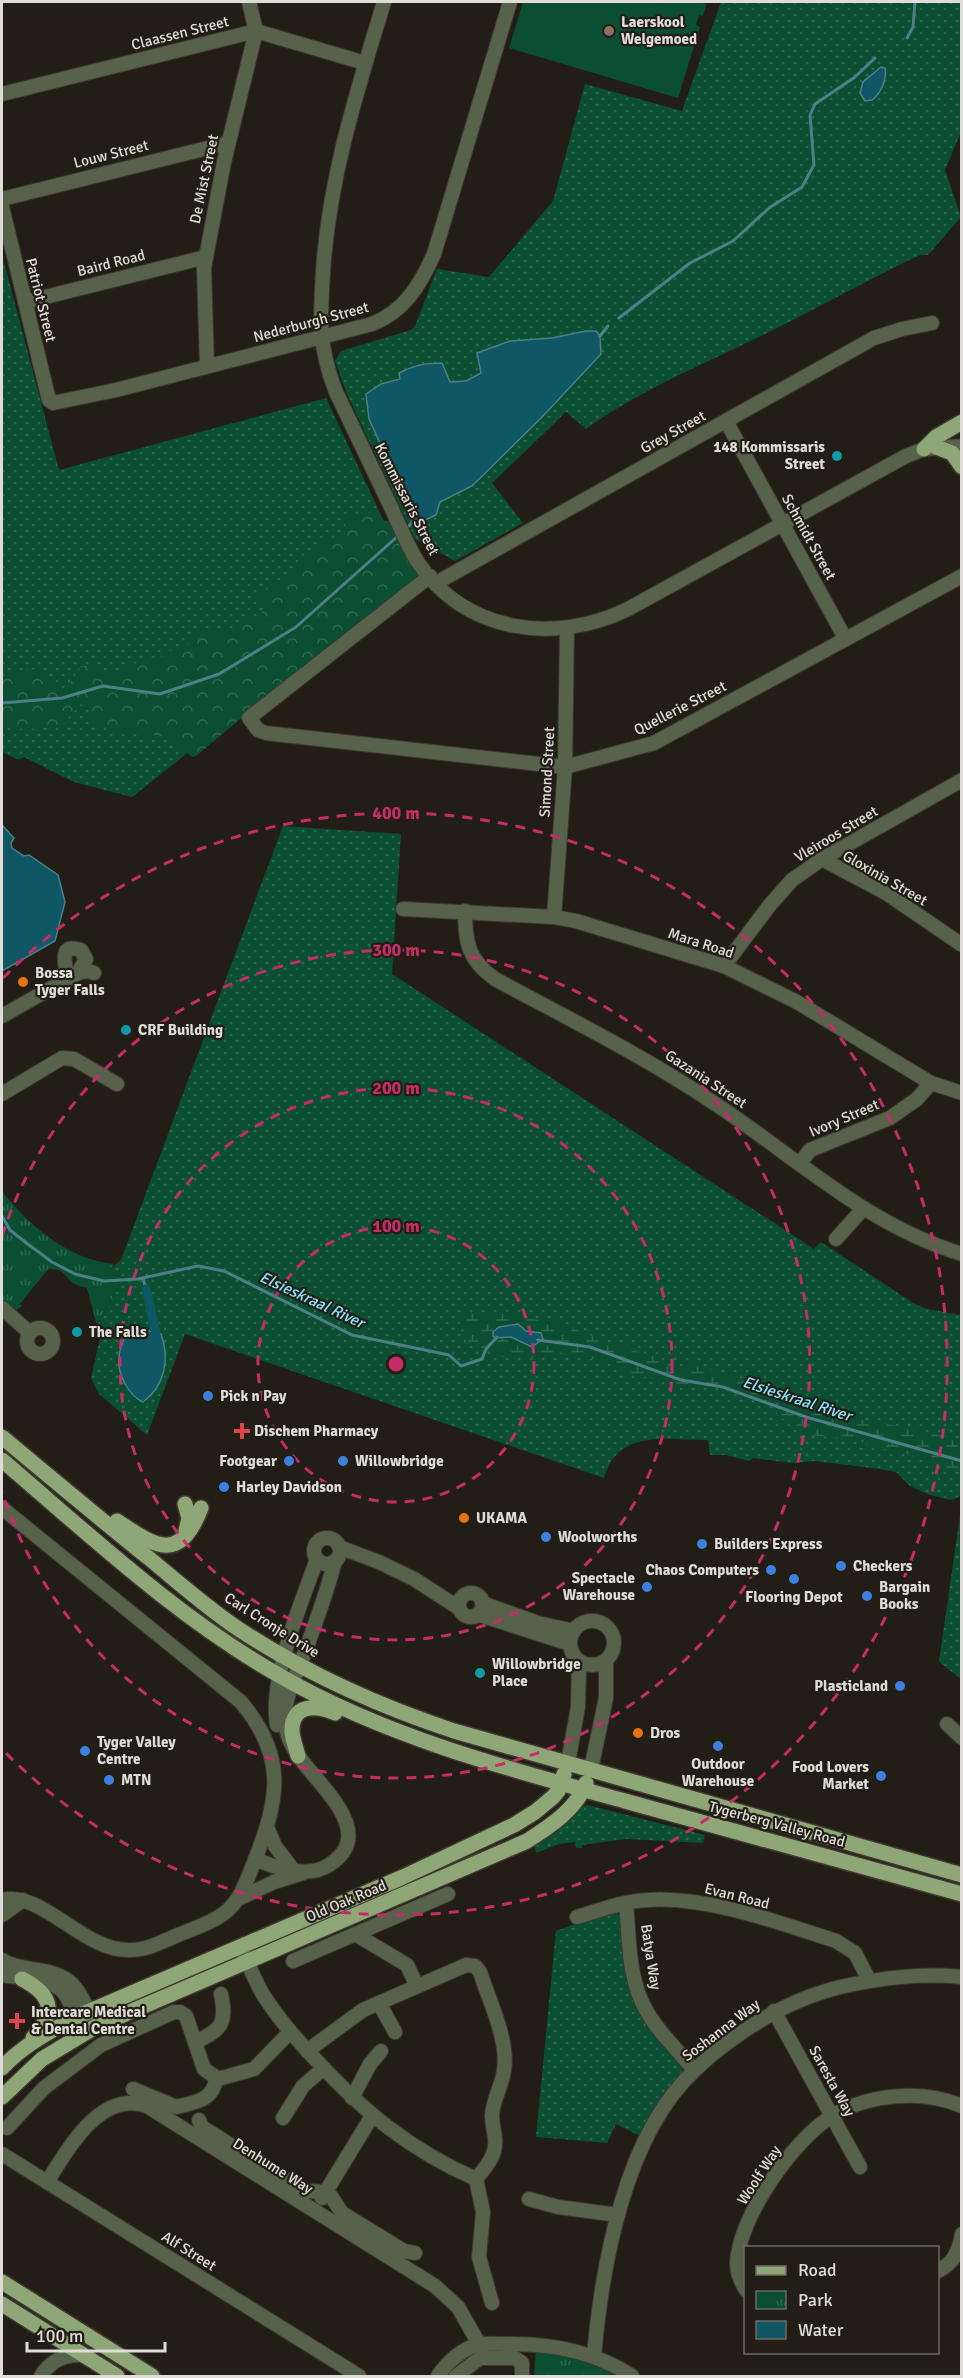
<svg xmlns="http://www.w3.org/2000/svg" width="963" height="2378" font-family="Signika,sans-serif">
<style>
.grass{fill:url(#grass-dots);fill-rule:evenodd}
.forest{fill:url(#forest-crowns)}
.wetland{fill:url(#wetland-marsh)}
.park{fill:url(#park-tufts)}
.garden{fill:#0b4f33}
.water{fill:#105766;stroke:#4e7f88;stroke-width:1.5}
.lines{fill:none;stroke-linecap:round;stroke-linejoin:round}
.stream{stroke:#4e7f88;stroke-width:3}
.canal{stroke:#105766;stroke-width:9}
.minor-casing{stroke:#3d3931;stroke-width:16}
.major-casing{stroke:#3d3931;stroke-width:18}
.minor{stroke:#57624b;stroke-width:14}
.major{stroke:#8fa776;stroke-width:15}
.ring{fill:none;stroke:#c52c68;stroke-width:3;stroke-dasharray:10 8}
.education-dot{fill:#8d6e63;stroke:#221e16;stroke-width:2}
.culture-dot{fill:#0f9aa8;stroke:#221e16;stroke-width:2}
.food-dot{fill:#e8710a;stroke:#221e16;stroke-width:2}
.shop-dot{fill:#3f7fe0;stroke:#221e16;stroke-width:2}
.health-dot{fill:#e0444e;stroke:#221e16;stroke-width:2}
.labels{text-anchor:middle;dominant-baseline:central;stroke-width:4.5;stroke-linejoin:round;paint-order:stroke}
.poi-label{font-size:15px;font-weight:bold;fill:#e0ddd8;stroke:#221e16;text-anchor:start}
.street-label{font-size:15px;fill:#e0ddd8;stroke:#221e16}
.water-label{font-size:16px;font-style:italic;fill:#87e3fa;stroke:#221e16}
.centre{fill:#c52c68;stroke:#221e16;stroke-width:3}
.ring-label{font-size:18px;text-anchor:middle;font-weight:bold;fill:#c52c68;stroke:#221e16;stroke-width:4.5;stroke-linejoin:round;paint-order:stroke}
</style>
<defs>
<pattern id="grass-dots" width="8" height="8" patternUnits="userSpaceOnUse" patternTransform="scale(1.5)"><rect width="8" height="8" fill="#0b4f33"/><path d="M2 2h.1M6 6h.1" fill="none" stroke="#2e6850" stroke-width="1.8" stroke-linecap="round"/></pattern>
<pattern id="forest-crowns" width="20" height="18" patternUnits="userSpaceOnUse" patternTransform="scale(1.5)"><rect width="20" height="18" fill="#0b4f33"/><path d="M2 6a3 3 0 1 1 6 0M12 15a3 3 0 1 1 6 0" fill="none" stroke="#2e6850"/></pattern>
<pattern id="wetland-marsh" width="20" height="14" patternUnits="userSpaceOnUse" patternTransform="scale(1.5)"><rect width="20" height="14" fill="#0b4f33"/><path d="M1 5h8M5 5V1M11 12h8M15 12V8" fill="none" stroke="#2e6850"/></pattern>
<pattern id="park-tufts" width="24" height="20" patternUnits="userSpaceOnUse" patternTransform="scale(1.5)"><rect width="24" height="20" fill="#0b4f33"/><path d="M3 7l-1-3M5 7V3M7 7l1-3M15 17l-1-3M17 17v-4M19 17l1-3" fill="none" stroke="#2e6850"/></pattern>
</defs>
<rect width="100%" height="100%" fill="#221e16"/>
<!-- grass -->
<g class="grass">
<path d="M721,2H961V132L945,170L961,217L928,255H920C871,278 825,304 777,328C712,361 644,387 586,429L566,412L492,483L523,523L455,561L415,539L347,394L335,361L341,351L411,330L415,326L437,269L489,277L553,201L585,84L682,111Z"/>
<path d="M2,255L59,470L326,398L410,577L132,797L74,782L24,757L19,760L2,752Z"/>
<path d="M283,826L401,834L392,974L814,1249L821,1242L913,1303L927,1309L961,1315V1496L951,1500L927,1494L910,1486L896,1472L879,1469L814,1461L793,1463L753,1458L749,1461L726,1455H710L708,1440C668,1440 618,1428 604,1478L185,1334L147,1435L99,1394L91,1378L101,1334L97,1326L120,1284L110,1269L121,1260ZM165,1368L150,1397L143,1402L135,1398L126,1387Z"/>
<path d="M961,1508V1679L939,1662Z"/>
<path d="M588,1805L705,1835L703,1843L626,1839L582,1845V1848H576L575,1842L559,1844L536,1853L534,1844L555,1833L580,1807Z"/>
<path d="M608,1912L617,1913L622,1917L628,1972L682,2066L683,2073L642,2137L616,2124L607,2143L536,2137L556,1931Z"/>
</g>
<!-- forest -->
<path class="forest" d="M368,512L381,520L392,522L417,566L418,574L415,581L301,668L196,756L192,757C184,750 166,735 155,735C149,735 145,738 140,736C130,732 128,730 117,733L111,727C92,726 92,726 88,706L81,704L62,725L54,727H39L27,730L7,726L2,727V681L19,670L39,669L55,686L62,689C82,680 70,652 105,674L118,672L132,664L155,661L173,649L188,645L194,636L201,632L232,631L243,619L261,617L263,609L255,601L257,594L289,574L299,559L305,554L319,547L327,540L342,536L346,529L345,522L349,516Z"/>
<!-- wetland -->
<g class="wetland">
<path d="M505,1311L529,1319L556,1321L613,1345L628,1346L638,1352L653,1356L669,1366L677,1367L697,1363L707,1369L763,1387V1391L759,1401L718,1388L678,1386L661,1379L631,1375L600,1359H587L563,1352L540,1358L518,1355L502,1357L485,1346L470,1344L461,1332L460,1321C468,1309 478,1316 489,1315C494,1314 500,1312 505,1311Z"/>
<path d="M783,1391L798,1396L808,1403L827,1406L866,1421L898,1426L944,1436L951,1439L961,1449V1469L951,1471L907,1454L887,1450L852,1439L809,1435L795,1429L777,1414L775,1398L779,1392Z"/>
</g>
<!-- park -->
<g class="park">
<path d="M2,1191C28,1225 69,1260 114,1264L110,1269L120,1284L97,1326L87,1288C83,1287 76,1285 73,1283C64,1275 63,1268 48,1269L20,1304L22,1306L17,1310L2,1300Z"/>
<path d="M536,2350L579,2357L623,2376H534Z"/>
</g>
<!-- garden -->
<path class="garden" d="M523,2H698L707,4L703,16L699,15L696,25L700,27L678,98L509,48Z"/>
<!-- water -->
<g class="water">
<path d="M881,67L885,68C887,80 881,93 872,100L865,101L860,93L863,82Z"/>
<path d="M586,331H596L600,336L601,354L544,415L472,486L440,502L436,515L417,524L369,419L366,394L381,384L400,379L399,373C414,365 426,363 442,363L450,382L466,381L481,373L477,353L510,341L552,338Z"/>
<path d="M2,825L14,838L11,843L12,848L24,856L29,855L58,875L65,902L55,941L2,971Z"/>
<path d="M518,1324L526,1331L541,1333L543,1339L532,1347L511,1337L496,1338L493,1336V1332L499,1327Z"/>
<path d="M145,1330L161,1334C170,1358 165,1386 143,1402C129,1396 117,1374 119,1358C119,1348 124,1339 128,1331Z"/>
</g>
<g class="lines">
<!-- stream -->
<g class="stream">
<path d="M907,38L913,27L915,2"/>
<path d="M619,318L690,263L733,241L769,208L802,187L814,165L810,115L815,104L855,77L875,58"/>
<path d="M600,336L608,326"/>
<path d="M406,529L415,519"/>
<path d="M2,703L62,698L103,686L160,694L219,674L296,627L399,535"/>
<path d="M2,1216L10,1230L29,1245L52,1262L75,1274L104,1281L138,1279L198,1266L224,1271L352,1335L449,1355L461,1366L482,1359L486,1349L497,1337"/>
<path d="M143,1278L146,1289"/>
<path d="M538,1340L590,1347L681,1380L723,1387L806,1417L962,1461"/>
</g>
<!-- canal -->
<path class="canal" d="M146,1289L156,1333"/>
<!-- minor casing -->
<g class="minor-casing">
<g id="minor">
<path d="M384,2C357,91 329,178 323,272C320,319 318,347 336,392C354,429 371,466 389,503C398,522 406,543 417,561C464,633 554,645 628,609L906,456L924,449L962,446"/>
<path d="M2,94L256,31L365,63"/>
<path d="M2,199L228,143"/>
<path d="M2,207L49,400L53,403L116,390L372,324C405,311 420,285 434,254L510,2"/>
<path d="M25,302L206,257"/>
<path d="M207,366L204,268L224,162L256,31L249,2"/>
<path d="M726,421L845,638"/>
<path d="M430,576L249,718L258,730L266,733L565,767L654,743L962,576"/>
<path d="M436,583L874,338L902,329L932,323"/>
<path d="M822,859L886,893L962,945"/>
<path d="M403,909L554,917L576,921L724,966L797,1002L931,1083L962,1093"/>
<path d="M465,911C465,942 468,960 495,979C569,1019 644,1056 714,1103C796,1157 866,1225 962,1254"/>
<path d="M554,917L565,767L567,629"/>
<path d="M724,966L769,906L792,880L822,859L962,780"/>
<path d="M67,979C67,967 56,942 81,950L86,959L78,973"/>
<path d="M2,1016L78,973L88,971L94,973"/>
<path d="M2,1094L62,1058L74,1059L117,1084"/>
<path d="M800,1163L810,1150L890,1118L917,1099L931,1083"/>
<path d="M836,1239L862,1210"/>
<path d="M2,1308L30,1333"/>
<circle cx="40" cy="1341" r="13"/>
<path d="M2,1508L241,1702C287,1757 279,1798 255,1860C248,1876 243,1895 230,1908C218,1921 194,1928 178,1935C162,1942 147,1950 130,1950C84,1952 42,1890 2,1900"/>
<circle cx="327" cy="1551" r="13"/>
<path d="M339,1547L379,1562L414,1579L459,1608"/>
<circle cx="471" cy="1605" r="12"/>
<path d="M482,1603L538,1623L574,1631"/>
<path d="M477,1614L570,1644"/>
<circle cx="592" cy="1643" r="22"/>
<path d="M947,1724L962,1738"/>
<path d="M277,1725C269,1678 301,1604 317,1559"/>
<path d="M568,1763L578,1707L579,1661"/>
<path d="M591,1769L606,1698V1661"/>
<path d="M267,1827L275,1846L294,1871"/>
<path d="M255,1859C276,1868 308,1879 329,1865C380,1832 316,1784 298,1755C290,1744 285,1731 285,1717C285,1694 297,1673 305,1652C316,1622 327,1592 335,1561"/>
<path d="M238,1899L274,1882L303,1873"/>
<path d="M626,1903C629,1934 628,1970 641,2000C652,2026 676,2048 694,2070"/>
<path d="M2,1915L23,1900"/>
<path d="M577,1917C600,1910 624,1901 648,1900C707,1896 780,1923 836,1941L855,1953L869,1980"/>
<path d="M355,1934L407,1965L417,1986"/>
<path d="M241,1947C248,1963 255,1982 264,1996C279,2020 297,2040 316,2060C364,2112 410,2150 476,2179"/>
<path d="M2,1960C13,1967 26,1968 38,1970C78,1976 80,1994 95,2027"/>
<path d="M293,1961L448,1894"/>
<path d="M2,1975C20,1978 54,1978 65,1994C73,2006 77,2021 83,2034"/>
<path d="M379,2003L395,2032"/>
<path d="M774,2011L860,2167"/>
<path d="M195,2042C222,2030 227,2023 221,1994"/>
<path d="M307,2051L363,2010L466,1965L475,1966L480,1972C489,2000 509,2041 504,2070C502,2086 493,2099 492,2115C492,2123 494,2130 495,2138C497,2155 486,2167 476,2179"/>
<path d="M133,2089L176,2107C195,2102 213,2101 216,2079"/>
<path d="M352,2098L370,2064L381,2051"/>
<path d="M283,2118L303,2086L324,2068"/>
<path d="M199,2120L202,2127L299,2188L309,2191L325,2192L331,2196L342,2213L404,2251L415,2253"/>
<path d="M7,2128L44,2088L101,2045L174,2012H180L186,2016L204,2069L218,2079L254,2069L290,2032"/>
<path d="M2,2154L359,2376"/>
<path d="M476,2179L483,2212L479,2257L492,2303"/>
<path d="M47,2182C67,2151 100,2089 147,2106L435,2286L458,2307L479,2344"/>
<path d="M322,2198L372,2116"/>
<path d="M529,2199L558,2207L618,2215"/>
<path d="M938,2271C954,2263 959,2251 962,2234"/>
<path d="M746,2290C741,2282 737,2274 737,2264C738,2218 793,2140 832,2116C868,2094 922,2089 962,2106"/>
<path d="M594,2356C602,2265 625,2134 695,2070C709,2056 725,2044 741,2033C773,2011 802,1997 840,1987C881,1978 919,1973 962,1977"/>
<path d="M41,2376C50,2361 65,2354 83,2355"/>
<path d="M438,2376C447,2363 460,2350 477,2345C485,2343 495,2344 504,2344C550,2343 594,2351 632,2376"/>
<path d="M456,2376L480,2358H515L522,2363V2376"/>
</g>
</g>
<!-- major casing -->
<g class="major-casing">
<g id="major">
<path d="M936,447L952,453L962,467"/>
<path d="M924,449L936,437L962,422"/>
<path d="M2,1437C51,1478 100,1519 150,1559C179,1583 208,1609 240,1630C307,1674 378,1706 454,1731L962,1875"/>
<path d="M2,1460C91,1536 179,1619 282,1677C387,1737 508,1769 625,1801C737,1832 849,1862 962,1894"/>
<path d="M185,1504L189,1518L186,1531"/>
<path d="M117,1521C156,1547 179,1564 201,1508"/>
<path d="M298,1756C296,1748 293,1740 292,1732C291,1703 317,1705 335,1713"/>
<path d="M22,1979C53,1995 56,2012 33,2038"/>
<path d="M2,2068C22,2046 49,2032 76,2017L403,1877L514,1825L535,1812L553,1797L558,1791L564,1774"/>
<path d="M2,2097L42,2059L95,2027L527,1841C549,1827 577,1809 586,1783"/>
<path d="M2,2282L152,2376"/>
<path d="M2,2304L117,2376"/>
</g>
</g>
<!-- minor -->
<use href="#minor" class="minor"/>
<!-- major -->
<use href="#major" class="major"/>
</g>
<!-- distance rings -->
<g class="ring">
<circle cx="396" cy="1364" r="138"/>
<circle cx="396" cy="1364" r="276"/>
<path d="M2 1236A414 414 0 1 1 2 1492"/>
<path d="M3 978A551 551 0 1 1 3 1750"/>
</g>
<!-- markers -->
<circle class="education-dot" cx="609" cy="31" r="6"/>
<g class="culture-dot">
<circle cx="837" cy="456" r="6"/>
<circle cx="126" cy="1030" r="6"/>
<circle cx="77" cy="1332" r="6"/>
<circle cx="480" cy="1673" r="6"/>
</g>
<g class="food-dot">
<circle cx="23" cy="982" r="6"/>
<circle cx="464" cy="1518" r="6"/>
<circle cx="638" cy="1733" r="6"/>
</g>
<g class="shop-dot">
<circle cx="208" cy="1396" r="6"/>
<circle cx="289" cy="1461" r="6"/>
<circle cx="343" cy="1461" r="6"/>
<circle cx="224" cy="1487" r="6"/>
<circle cx="546" cy="1537" r="6"/>
<circle cx="702" cy="1544" r="6"/>
<circle cx="841" cy="1566" r="6"/>
<circle cx="771" cy="1570" r="6"/>
<circle cx="794" cy="1579" r="6"/>
<circle cx="647" cy="1587" r="6"/>
<circle cx="867" cy="1596" r="6"/>
<circle cx="900" cy="1686" r="6"/>
<circle cx="718" cy="1746" r="6"/>
<circle cx="85" cy="1751" r="6"/>
<circle cx="881" cy="1776" r="6"/>
<circle cx="109" cy="1780" r="6"/>
</g>
<g class="health-dot">
<path d="M239 1422h6v6h6v6h-6v6h-6v-6h-6v-6h6z"/>
<path d="M14 2012h6v6h6v6h-6v6h-6v-6h-6v-6h6z"/>
</g>
<g class="labels">
<!-- poi labels -->
<g class="poi-label">
<text x="621" y="22">Laerskool<tspan x="621" dy="17">Welgemoed</tspan></text>
<text x="825" y="447" text-anchor="end">148 Kommissaris<tspan x="825" dy="17">Street</tspan></text>
<text x="35" y="973">Bossa<tspan x="35" dy="17">Tyger Falls</tspan></text>
<text x="138" y="1030">CRF Building</text>
<text x="89" y="1332">The Falls</text>
<text x="220" y="1396">Pick n Pay</text>
<text x="254" y="1431">Dischem Pharmacy</text>
<text x="277" y="1461" text-anchor="end">Footgear</text>
<text x="355" y="1461">Willowbridge</text>
<text x="236" y="1487">Harley Davidson</text>
<text x="476" y="1518">UKAMA</text>
<text x="558" y="1537">Woolworths</text>
<text x="714" y="1544">Builders Express</text>
<text x="853" y="1566">Checkers</text>
<text x="759" y="1570" text-anchor="end">Chaos Computers</text>
<text x="635" y="1578" text-anchor="end">Spectacle<tspan x="635" dy="17">Warehouse</tspan></text>
<text x="879" y="1587">Bargain<tspan x="879" dy="17">Books</tspan></text>
<text x="794" y="1597" text-anchor="middle">Flooring Depot</text>
<text x="492" y="1664">Willowbridge<tspan x="492" dy="17">Place</tspan></text>
<text x="888" y="1686" text-anchor="end">Plasticland</text>
<text x="650" y="1733">Dros</text>
<text x="97" y="1742">Tyger Valley<tspan x="97" dy="17">Centre</tspan></text>
<text x="718" y="1764" text-anchor="middle">Outdoor<tspan x="718" dy="17">Warehouse</tspan></text>
<text x="869" y="1767" text-anchor="end">Food Lovers<tspan x="869" dy="17">Market</tspan></text>
<text x="121" y="1780">MTN</text>
<text x="31" y="2012">Intercare Medical<tspan x="31" dy="17">&amp; Dental Centre</tspan></text>
</g>
<!-- street labels -->
<g class="street-label">
<text transform="translate(180 33) rotate(-14)">Claassen Street</text>
<text transform="translate(111 154) rotate(-14)">Louw Street</text>
<text transform="translate(204 179) rotate(-78)">De Mist Street</text>
<text transform="translate(111 263) rotate(-14)">Baird Road</text>
<text transform="translate(41 300) rotate(76)">Patriot Street</text>
<text transform="translate(311 322) rotate(-15)">Nederburgh Street</text>
<text transform="translate(673 432) rotate(-29)">Grey Street</text>
<text transform="translate(407 499) rotate(63)">Kommissaris Street</text>
<text transform="translate(809 537) rotate(61)">Schmidt Street</text>
<text transform="translate(680 708) rotate(-27)">Quellerie Street</text>
<text transform="translate(547 772) rotate(-87)">Simond Street</text>
<text transform="translate(836 834) rotate(-31)">Vleiroos Street</text>
<text transform="translate(885 878) rotate(30)">Gloxinia Street</text>
<text transform="translate(701 943) rotate(18)">Mara Road</text>
<text transform="translate(706 1079) rotate(33)">Gazania Street</text>
<text transform="translate(844 1118) rotate(-23)">Ivory Street</text>
<text transform="translate(272 1625) rotate(32)">Carl Cronje Drive</text>
<text transform="translate(777 1824) rotate(15)">Tygerberg Valley Road</text>
<text transform="translate(737 1896) rotate(14)">Evan Road</text>
<text transform="translate(346 1901) rotate(-23)">Old Oak Road</text>
<text transform="translate(651 1957) rotate(81)">Batya Way</text>
<text transform="translate(721 2030) rotate(-37)">Soshanna Way</text>
<text transform="translate(832 2081) rotate(61)">Saresta Way</text>
<text transform="translate(273 2166) rotate(32)">Denhume Way</text>
<text transform="translate(759 2175) rotate(-57)">Woolf Way</text>
<text transform="translate(189 2251) rotate(32)">Alf Street</text>
</g>
<!-- water labels -->
<g class="water-label">
<text transform="translate(312 1300) rotate(25)">Elsieskraal River</text>
<text transform="translate(797 1399) rotate(18)">Elsieskraal River</text>
</g>
</g>
<circle cx="396" cy="1364" r="9" class="centre"/>
<g class="ring-label">
<text x="396" y="819">400 m</text>
<text x="396" y="956">300 m</text>
<text x="396" y="1094">200 m</text>
<text x="396" y="1232">100 m</text>
</g>
<!-- border -->
<rect width="963" height="2378" fill="none" stroke="#e0ddd8" stroke-width="6"/>
<!-- legend -->
<rect x="744" y="2246" width="195" height="108" fill="#221e16" stroke="#6e6a64" stroke-width="1.5"/>
<rect x="756" y="2266" width="30" height="9" fill="#8fa776" stroke="#6e6a64" stroke-width="1.5"/>
<text x="798" y="2276" font-size="18" fill="#e0ddd8">Road</text>
<rect x="756" y="2291" width="30" height="18" fill="url(#park-tufts)" stroke="#6e6a64" stroke-width="1.5"/>
<text x="798" y="2306" font-size="18" fill="#e0ddd8">Park</text>
<rect x="756" y="2321" width="30" height="18" fill="#105766" stroke="#6e6a64" stroke-width="1.5"/>
<text x="798" y="2336" font-size="18" fill="#e0ddd8">Water</text>
<!-- scale -->
<path d="M27 2342v9h138v-9" fill="none" stroke="#e0ddd8" stroke-width="3"/>
<text x="36" y="2342" font-size="18" fill="#e0ddd8" stroke="#221e16" stroke-width="4.5" paint-order="stroke">100 m</text>
</svg>
